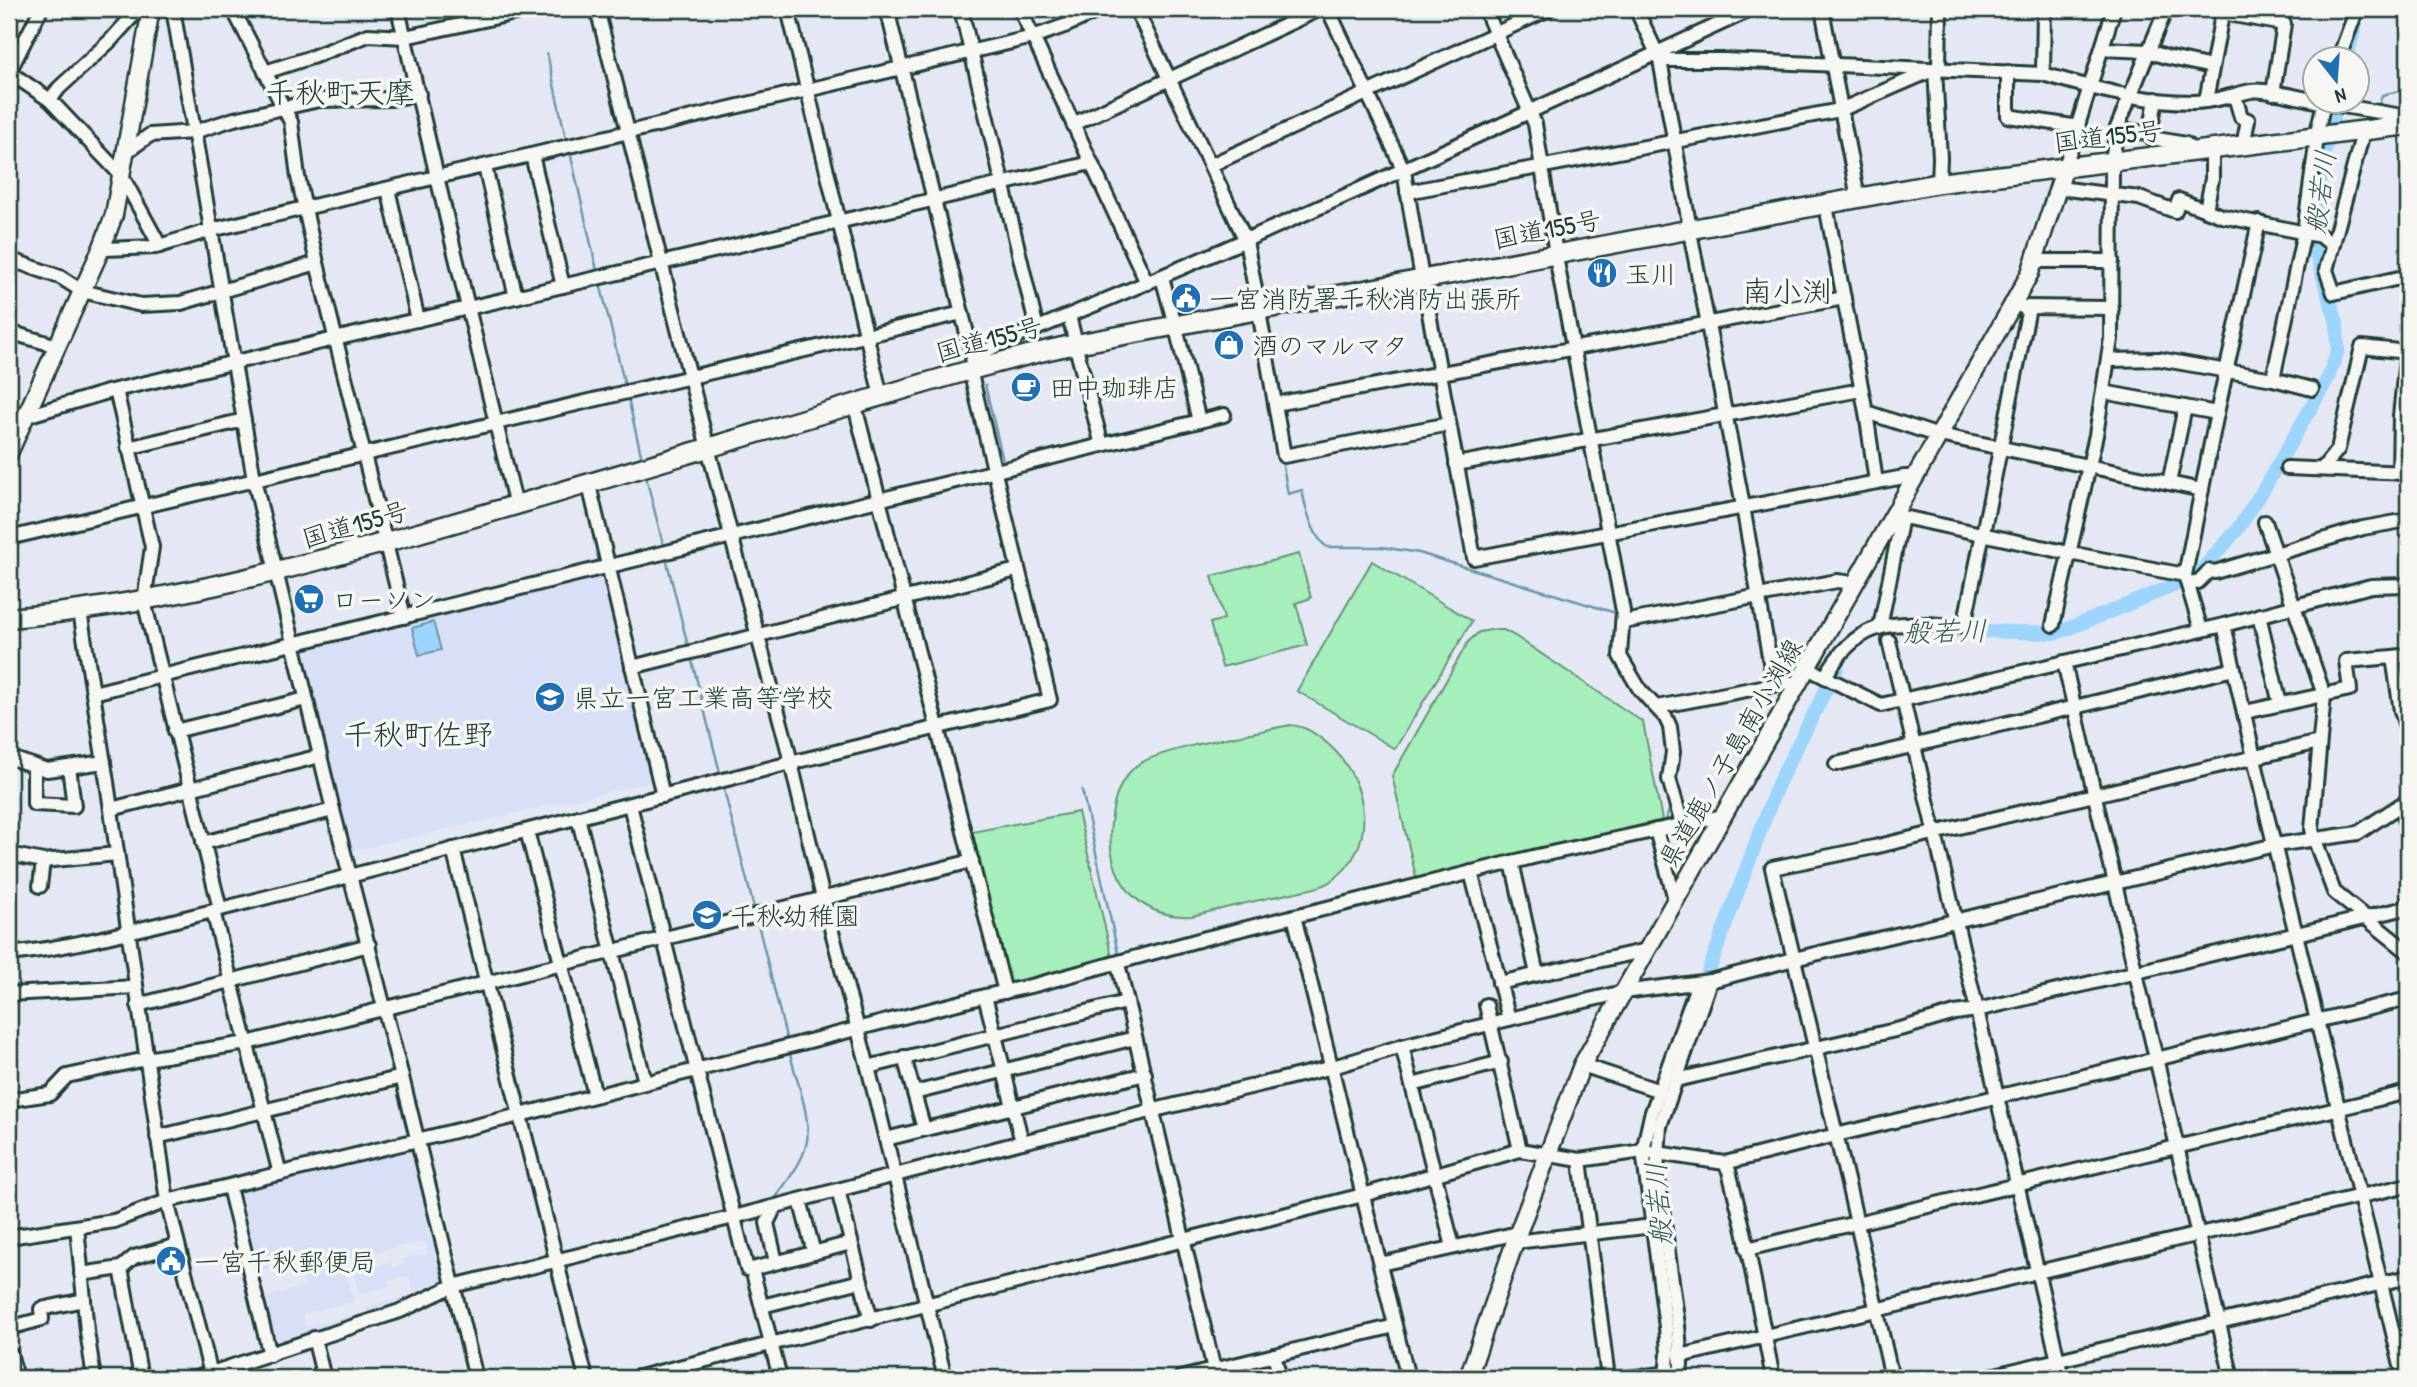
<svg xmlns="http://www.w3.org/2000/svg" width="2417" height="1387" font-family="'Patrick Hand','Klee One',sans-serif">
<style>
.built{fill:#d9dff6;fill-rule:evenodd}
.green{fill:#a6eebb;stroke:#629678;stroke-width:2}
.water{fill:#9cd4fc;stroke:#6a98ac;stroke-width:2}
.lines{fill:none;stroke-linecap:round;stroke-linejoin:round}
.stream{stroke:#6a98ac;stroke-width:2.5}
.river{stroke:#9cd4fc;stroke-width:14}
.minor-casing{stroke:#1f3d34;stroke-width:18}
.major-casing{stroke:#1f3d34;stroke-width:21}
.highway-casing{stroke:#1f3d34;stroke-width:23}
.minor{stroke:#f6f6f2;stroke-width:12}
.major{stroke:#f6f6f2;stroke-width:16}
.highway{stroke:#f6f6f2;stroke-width:18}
.labels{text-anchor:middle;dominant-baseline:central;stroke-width:7;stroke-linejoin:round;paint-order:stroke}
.street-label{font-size:26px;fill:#1f3d34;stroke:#f6f6f2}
.poi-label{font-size:26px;fill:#1f3d34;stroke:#f6f6f2;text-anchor:start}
.water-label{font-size:28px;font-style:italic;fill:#385b5c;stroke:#f6f6f2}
.quarter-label{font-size:30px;fill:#1f3d34;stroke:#f6f6f2}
</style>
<rect width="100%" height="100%" fill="#e5e8f4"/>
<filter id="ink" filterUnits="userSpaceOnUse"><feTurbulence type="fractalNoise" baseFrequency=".0143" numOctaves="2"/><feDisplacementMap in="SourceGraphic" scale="14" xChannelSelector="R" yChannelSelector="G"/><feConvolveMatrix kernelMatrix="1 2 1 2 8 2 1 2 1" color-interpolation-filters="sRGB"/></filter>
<g filter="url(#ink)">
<!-- built -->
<g class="built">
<path d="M599,572L608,580L656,781L351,851L345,847L298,646Z"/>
<path d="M412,1145L445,1284L401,1306L367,1318L275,1344L270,1342L235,1199L240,1191ZM425,1241L428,1253L403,1259L404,1264L392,1267L391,1262L353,1271L359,1294L390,1286L389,1281L409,1276L414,1294L366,1307L367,1314L361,1316L360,1313L306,1327L303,1314L353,1302V1295L341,1260ZM298,1261L305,1286L263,1298L257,1272Z"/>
</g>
<!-- green -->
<g class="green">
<path d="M1299,554L1311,598L1296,603L1307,645L1222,667L1210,623L1224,619L1212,576Z"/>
<path d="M1372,561L1472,621L1395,749L1297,691Z"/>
<path d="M1490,630H1504L1515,636L1643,722L1662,820L1417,881L1392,776L1468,642L1479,632Z"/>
<path d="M1290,725C1306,726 1316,734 1328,744C1369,780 1381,850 1328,883C1318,889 1303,890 1292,893C1258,900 1225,908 1192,916C1136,919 1105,876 1111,823C1113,802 1119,780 1136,766C1156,749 1259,732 1290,725Z"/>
<path d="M1078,812L1112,957L1006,984L972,832Z"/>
</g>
<!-- water -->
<path class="water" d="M433,622L441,650L419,655L412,628Z"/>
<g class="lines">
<!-- stream -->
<g class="stream">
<path d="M547,53L567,143"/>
<path d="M2378,108L2382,95L2408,89"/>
<path d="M570,152L598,275"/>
<path d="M600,283L626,390"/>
<path d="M985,385L1004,465"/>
<path d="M628,398L642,459"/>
<path d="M1282,460L1288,494L1302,490C1305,506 1313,538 1327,547H1382L1419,553L1619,614"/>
<path d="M646,477L664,548"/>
<path d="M666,558L689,650"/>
<path d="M691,657L721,777"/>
<path d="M723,786L755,912"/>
<path d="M1082,790L1118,953"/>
<path d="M1666,820L1671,803"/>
<path d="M757,920L787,1041"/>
<path d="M775,1199C785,1183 801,1165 806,1146C813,1121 796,1079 790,1054"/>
</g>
<!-- river -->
<g class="river">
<path d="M9,14L12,9"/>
<path d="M2346,60L2356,24"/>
<path d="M1951,630L2054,633L2065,630L2192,578L2199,573L2237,530L2262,492L2328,378L2338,350L2337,323L2312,242L2322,160L2331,129L2336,102"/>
<path d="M1700,994L1777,786L1837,668"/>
</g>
<!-- minor casing -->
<g class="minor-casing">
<g id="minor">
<path d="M173,9L254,479L333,810L402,1077L476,1378"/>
<path d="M233,9L291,122L298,177L317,263L404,617"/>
<path d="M398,9L452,241L516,506"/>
<path d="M597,9L708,448L787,746L823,898L868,1067L945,1378"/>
<path d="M788,9L881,396"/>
<path d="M887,9L973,358"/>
<path d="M961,9L1037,329"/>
<path d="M1020,9L1147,283"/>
<path d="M1136,9L1246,241L1259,310"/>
<path d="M1328,9L1404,171L1422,279"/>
<path d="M1485,9L1535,124L1556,254"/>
<path d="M1636,9L1660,60L1690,229"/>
<path d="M1822,9L1858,198"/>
<path d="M2222,13L2284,24L2273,93"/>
<path d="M2103,49L2148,51L2166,57L2212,67"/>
<path d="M1660,60H1724L2043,74C2091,88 2142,102 2193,102C2214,102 2231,95 2251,91C2263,88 2301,98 2316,101"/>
<path d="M2338,60L2357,9"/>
<path d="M1939,69L1940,9"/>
<path d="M9,72L50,100L122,176L160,246"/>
<path d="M9,72L41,9"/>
<path d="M265,72L312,57L368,35L405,37L534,9"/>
<path d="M2008,72V116L2079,127"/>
<path d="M2043,74L2044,9"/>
<path d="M2235,96L2241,117L2248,120L2243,146"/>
<path d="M50,100L59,88L110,41L139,9"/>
<path d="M2206,101L2223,9"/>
<path d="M2319,102L2408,117"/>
<path d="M1073,124L1320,9"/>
<path d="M2117,128L2150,134L2152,138L2186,144L2192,152"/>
<path d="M2150,134L2156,99"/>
<path d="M2316,137L2324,102"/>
<path d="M2361,140L2326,270L2334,293L2408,276"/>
<path d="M126,152L150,135L194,132L234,119L319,100L391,99L419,94"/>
<path d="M532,155L563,286"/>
<path d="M2112,161L2117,128L2166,9"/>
<path d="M1211,165L1549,9"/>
<path d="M485,167L516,297"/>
<path d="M2065,167L2114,9"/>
<path d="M2059,188L2139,198L2175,211L2179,200L2222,216L2321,236L2332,245"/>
<path d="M388,189L418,320"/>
<path d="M1407,192L1840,110L1935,69L1940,158L1939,183"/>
<path d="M2206,210L2212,179V158"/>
<path d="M1827,211L1866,412L1876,482"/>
<path d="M1691,237L1741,495L1774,685"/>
<path d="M102,247L105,249L156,247L211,230L1033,37L1067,25L1102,9"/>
<path d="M9,259L60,277L82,291L141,305L181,303L317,263"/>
<path d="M2033,261H2112"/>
<path d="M1557,262L1623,611L1620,656L1640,690L1666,718L1670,727L1673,752L1669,779L1682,824"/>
<path d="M1162,277L1175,325"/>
<path d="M1424,286L1474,558L1904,477H1917"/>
<path d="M2022,307L2112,308"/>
<path d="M1069,316L1076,344"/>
<path d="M1260,317L1284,456L1449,424"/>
<path d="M9,332L57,346"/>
<path d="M1177,332L1199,421"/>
<path d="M1077,351L1102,445"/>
<path d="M2108,360L2159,359L2273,379L2312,389"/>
<path d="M2273,379L2304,232L2316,145"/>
<path d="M116,390L152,547L144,601L220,909"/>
<path d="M2103,392L2217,413"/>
<path d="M1275,404L1844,298"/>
<path d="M856,410L1005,992"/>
<path d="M1866,412L1930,433L2202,490"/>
<path d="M9,421L111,391L1091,163"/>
<path d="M128,448L244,420"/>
<path d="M1456,464L1861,390"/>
<path d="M2287,468L2408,473"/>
<path d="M2322,469L2338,449L2362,347L2407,352"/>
<path d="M2399,473L2400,416L2408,339"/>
<path d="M2169,483L2185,407"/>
<path d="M589,485L663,796"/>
<path d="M1894,515L2069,553L2185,575"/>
<path d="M2265,522L2324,695L2312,829L2314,838L2334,892L2408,952"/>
<path d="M9,538L962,313"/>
<path d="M2188,585L2198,582L2209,571L2215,572L2363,528L2408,520"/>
<path d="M80,611L107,782L167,1201L212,1378"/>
<path d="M2259,615L2280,704"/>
<path d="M1624,622L1837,581L1855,583"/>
<path d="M2053,625L2096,435L2111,339L2112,170"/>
<path d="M2224,625L2267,815L2404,1378"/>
<path d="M1880,627L1902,517"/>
<path d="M2201,630L2185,575L2217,413L2259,222"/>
<path d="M1889,641L1977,1010L2062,1378"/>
<path d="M2408,655L2393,657L2401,711L2408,732"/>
<path d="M2064,662C2118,901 2175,1140 2232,1378"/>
<path d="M632,667L1017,570"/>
<path d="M1807,668L1881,705L2224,625L2371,586L2408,585"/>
<path d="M1825,677C1861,612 1900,624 1964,626L2029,308"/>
<path d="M93,693L1224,415"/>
<path d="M1657,707L1788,682L1798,685"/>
<path d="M2245,712L2350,689L2346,661L2393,657"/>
<path d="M175,731L306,699"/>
<path d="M17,760L47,770L104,762"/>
<path d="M1836,764L2234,669"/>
<path d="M34,766V804L74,806L69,767"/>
<path d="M630,805L747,1269H752L780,1378"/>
<path d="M2403,805L2408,837"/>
<path d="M111,809L320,756"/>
<path d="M578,817L645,1082"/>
<path d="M1656,830L1675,899"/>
<path d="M527,831L595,1095"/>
<path d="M203,843L333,810"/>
<path d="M453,849L586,1378"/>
<path d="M9,854L43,861L117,854"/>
<path d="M1512,862L1537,974"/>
<path d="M1471,872L1509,1019"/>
<path d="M40,886L43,861"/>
<path d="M213,911L280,1174"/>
<path d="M1294,916L1408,1378"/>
<path d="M9,954C78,947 146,927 213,911L790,763L1050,700L970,370L973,358L1001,343C1255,241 1503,124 1752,9"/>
<path d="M1118,964L1216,1378"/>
<path d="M1499,983L1647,950"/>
<path d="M9,994L136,987"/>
<path d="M985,996L1022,1142"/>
<path d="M138,1005L369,945"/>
<path d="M1486,1005L1520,1150"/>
<path d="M1402,1046L1453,1247"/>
<path d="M904,1057L924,1129"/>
<path d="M1582,1065L1660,1091"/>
<path d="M868,1067L1126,1002"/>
<path d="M1676,1080L1904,1028L1955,1013L1977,1010L2406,908L2407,903"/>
<path d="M1412,1085L1501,1062"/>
<path d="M914,1093L1135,1038"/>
<path d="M9,1100L50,1094L67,1076L146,1059L247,1043L972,861"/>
<path d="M157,1137L402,1077"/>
<path d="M886,1139L1145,1074"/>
<path d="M1580,1160L1608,1378"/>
<path d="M1725,1163L1729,1171L1745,1235L1773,1378"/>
<path d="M229,1187L270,1355"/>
<path d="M838,1190L871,1320"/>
<path d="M800,1200L814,1253"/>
<path d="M775,1207L767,1223L776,1262"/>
<path d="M77,1227L87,1331L94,1378"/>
<path d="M9,1237L114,1221L167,1201L520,1115L985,996L1035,985L1206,938L1537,856L1722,816"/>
<path d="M1515,1242L1653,1226"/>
<path d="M1747,1249L2408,1092"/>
<path d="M1380,1264L1518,1233"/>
<path d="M121,1268L141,1378"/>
<path d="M752,1269L851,1243"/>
<path d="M81,1274L121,1268L134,1257L178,1245"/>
<path d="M762,1306L861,1281"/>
<path d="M9,1328L42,1319L41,1309L84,1300"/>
<path d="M314,1338L324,1378"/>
<path d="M1274,1355L1280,1378"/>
<path d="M1680,1356L2408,1185"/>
<path d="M196,1378L400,1311L453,1286L734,1217L1022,1142L1333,1067L1402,1046L1509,1019L1623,992L1710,981L1794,959L2275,845L2358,833L2408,800"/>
<path d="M635,1378L1363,1195L1520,1150L1580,1160L1643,1151L1725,1163L1836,1135L2408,999"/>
<path d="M1180,1378L1395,1326"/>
<path d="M1625,1378L1673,1373"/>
<path d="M1666,1378L1668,1353L1666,1327L1643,1151L1651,1115L1698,983"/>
<path d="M1679,1378L1681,1365L1678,1325L1657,1171L1660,1126L1710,981"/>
<path d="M1892,1378L1848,1184L1772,868L1874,847L2319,742"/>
<path d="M1982,1378L2408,1277"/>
</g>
</g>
<!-- major casing -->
<g class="major-casing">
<g id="major">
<path d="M9,453L102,247L114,215L151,9"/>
<path d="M9,1355L15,1378"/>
<path d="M1468,1378L1518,1233L1582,1065L2012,306L2030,273L2065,167"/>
</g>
</g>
<!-- highway casing -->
<g class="highway-casing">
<path id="highway" d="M9,618C148,606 281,572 415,534C561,493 706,448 851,405C925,383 1000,360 1076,344L1939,183L2408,125"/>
</g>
<!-- minor -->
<use href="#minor" class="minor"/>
<!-- major -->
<use href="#major" class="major"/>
<!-- highway -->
<use href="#highway" class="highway"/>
</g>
</g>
<!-- icons -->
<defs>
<g id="restaurant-disc" transform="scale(1.575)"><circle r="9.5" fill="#1f6fb2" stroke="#f6f6f2"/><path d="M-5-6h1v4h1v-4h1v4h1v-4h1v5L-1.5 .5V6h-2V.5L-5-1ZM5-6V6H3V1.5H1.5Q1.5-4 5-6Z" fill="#fff"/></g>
<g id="civic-disc" transform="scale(1.575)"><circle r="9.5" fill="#1f6fb2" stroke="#f6f6f2"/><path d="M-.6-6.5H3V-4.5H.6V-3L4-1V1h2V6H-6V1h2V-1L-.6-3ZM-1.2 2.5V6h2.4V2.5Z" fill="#fff"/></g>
<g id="shop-disc" transform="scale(1.575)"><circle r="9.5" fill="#1f6fb2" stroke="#f6f6f2"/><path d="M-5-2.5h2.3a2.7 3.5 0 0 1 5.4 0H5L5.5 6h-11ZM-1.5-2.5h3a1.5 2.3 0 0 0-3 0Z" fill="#fff"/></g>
<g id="cafe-disc" transform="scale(1.575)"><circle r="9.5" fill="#1f6fb2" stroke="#f6f6f2"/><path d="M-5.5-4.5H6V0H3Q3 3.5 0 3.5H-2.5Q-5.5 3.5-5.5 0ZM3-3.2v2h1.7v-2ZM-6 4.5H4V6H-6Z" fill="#fff"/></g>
<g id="supermarket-disc" transform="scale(1.575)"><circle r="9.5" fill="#1f6fb2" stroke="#f6f6f2"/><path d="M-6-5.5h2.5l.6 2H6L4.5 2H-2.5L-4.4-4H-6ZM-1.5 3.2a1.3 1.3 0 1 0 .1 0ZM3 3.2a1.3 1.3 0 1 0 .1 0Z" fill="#fff"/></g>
<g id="school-disc" transform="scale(1.575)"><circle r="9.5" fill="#1f6fb2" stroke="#f6f6f2"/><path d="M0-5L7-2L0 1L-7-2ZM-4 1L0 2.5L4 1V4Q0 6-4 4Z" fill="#fff"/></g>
</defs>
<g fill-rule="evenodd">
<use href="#restaurant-disc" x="1602" y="273"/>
<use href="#civic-disc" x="1186" y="298"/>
<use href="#shop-disc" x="1229" y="345"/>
<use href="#cafe-disc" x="1026" y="387"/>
<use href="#supermarket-disc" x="309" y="599"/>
<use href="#school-disc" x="550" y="697"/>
<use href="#school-disc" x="707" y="915"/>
<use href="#civic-disc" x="171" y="1261"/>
</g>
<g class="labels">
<!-- street labels -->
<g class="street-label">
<text transform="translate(2108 136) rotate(-7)">国道155号</text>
<text transform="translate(1547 229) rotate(-11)">国道155号</text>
<text transform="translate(989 339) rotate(-15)">国道155号</text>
<text transform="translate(355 524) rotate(-16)">国道155号</text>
<text transform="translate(1730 753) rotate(-60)">県道鹿ノ子島南小渕線</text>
</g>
<!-- poi labels -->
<g class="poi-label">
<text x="1625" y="273">玉川</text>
<text x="1209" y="298">一宮消防署千秋消防出張所</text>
<text x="1252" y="345">酒のマルマタ</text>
<text x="1049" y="387">田中珈琲店</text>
<text x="332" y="599">ローソン</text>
<text x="573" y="697">県立一宮工業高等学校</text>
<text x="730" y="915">千秋幼稚園</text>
<text x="194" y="1261">一宮千秋郵便局</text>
</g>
<!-- water labels -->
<g class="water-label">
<text transform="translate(2320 192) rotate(-82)">般若川</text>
<text transform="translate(1945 631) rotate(-1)">般若川</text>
<text transform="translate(1658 1204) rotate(-94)">般若川</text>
</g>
<!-- quarter labels -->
<g class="quarter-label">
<text x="340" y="92">千秋町天摩</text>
<text x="1787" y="291">南小渕</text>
<text x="418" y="734">千秋町佐野</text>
</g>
</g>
<!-- margin -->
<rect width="2417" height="1387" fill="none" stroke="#f6f6f2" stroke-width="35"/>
<rect x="18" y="18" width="2382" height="1352" fill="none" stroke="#1f3d34" stroke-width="2.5" filter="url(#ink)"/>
<!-- north arrow -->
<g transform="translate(2336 80) rotate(163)"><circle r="33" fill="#f6f6f2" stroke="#a0aca6" stroke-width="2"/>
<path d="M0-5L12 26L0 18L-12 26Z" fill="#1f6fb2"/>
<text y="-10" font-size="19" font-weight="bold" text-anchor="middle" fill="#1f3d34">N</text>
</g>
</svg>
